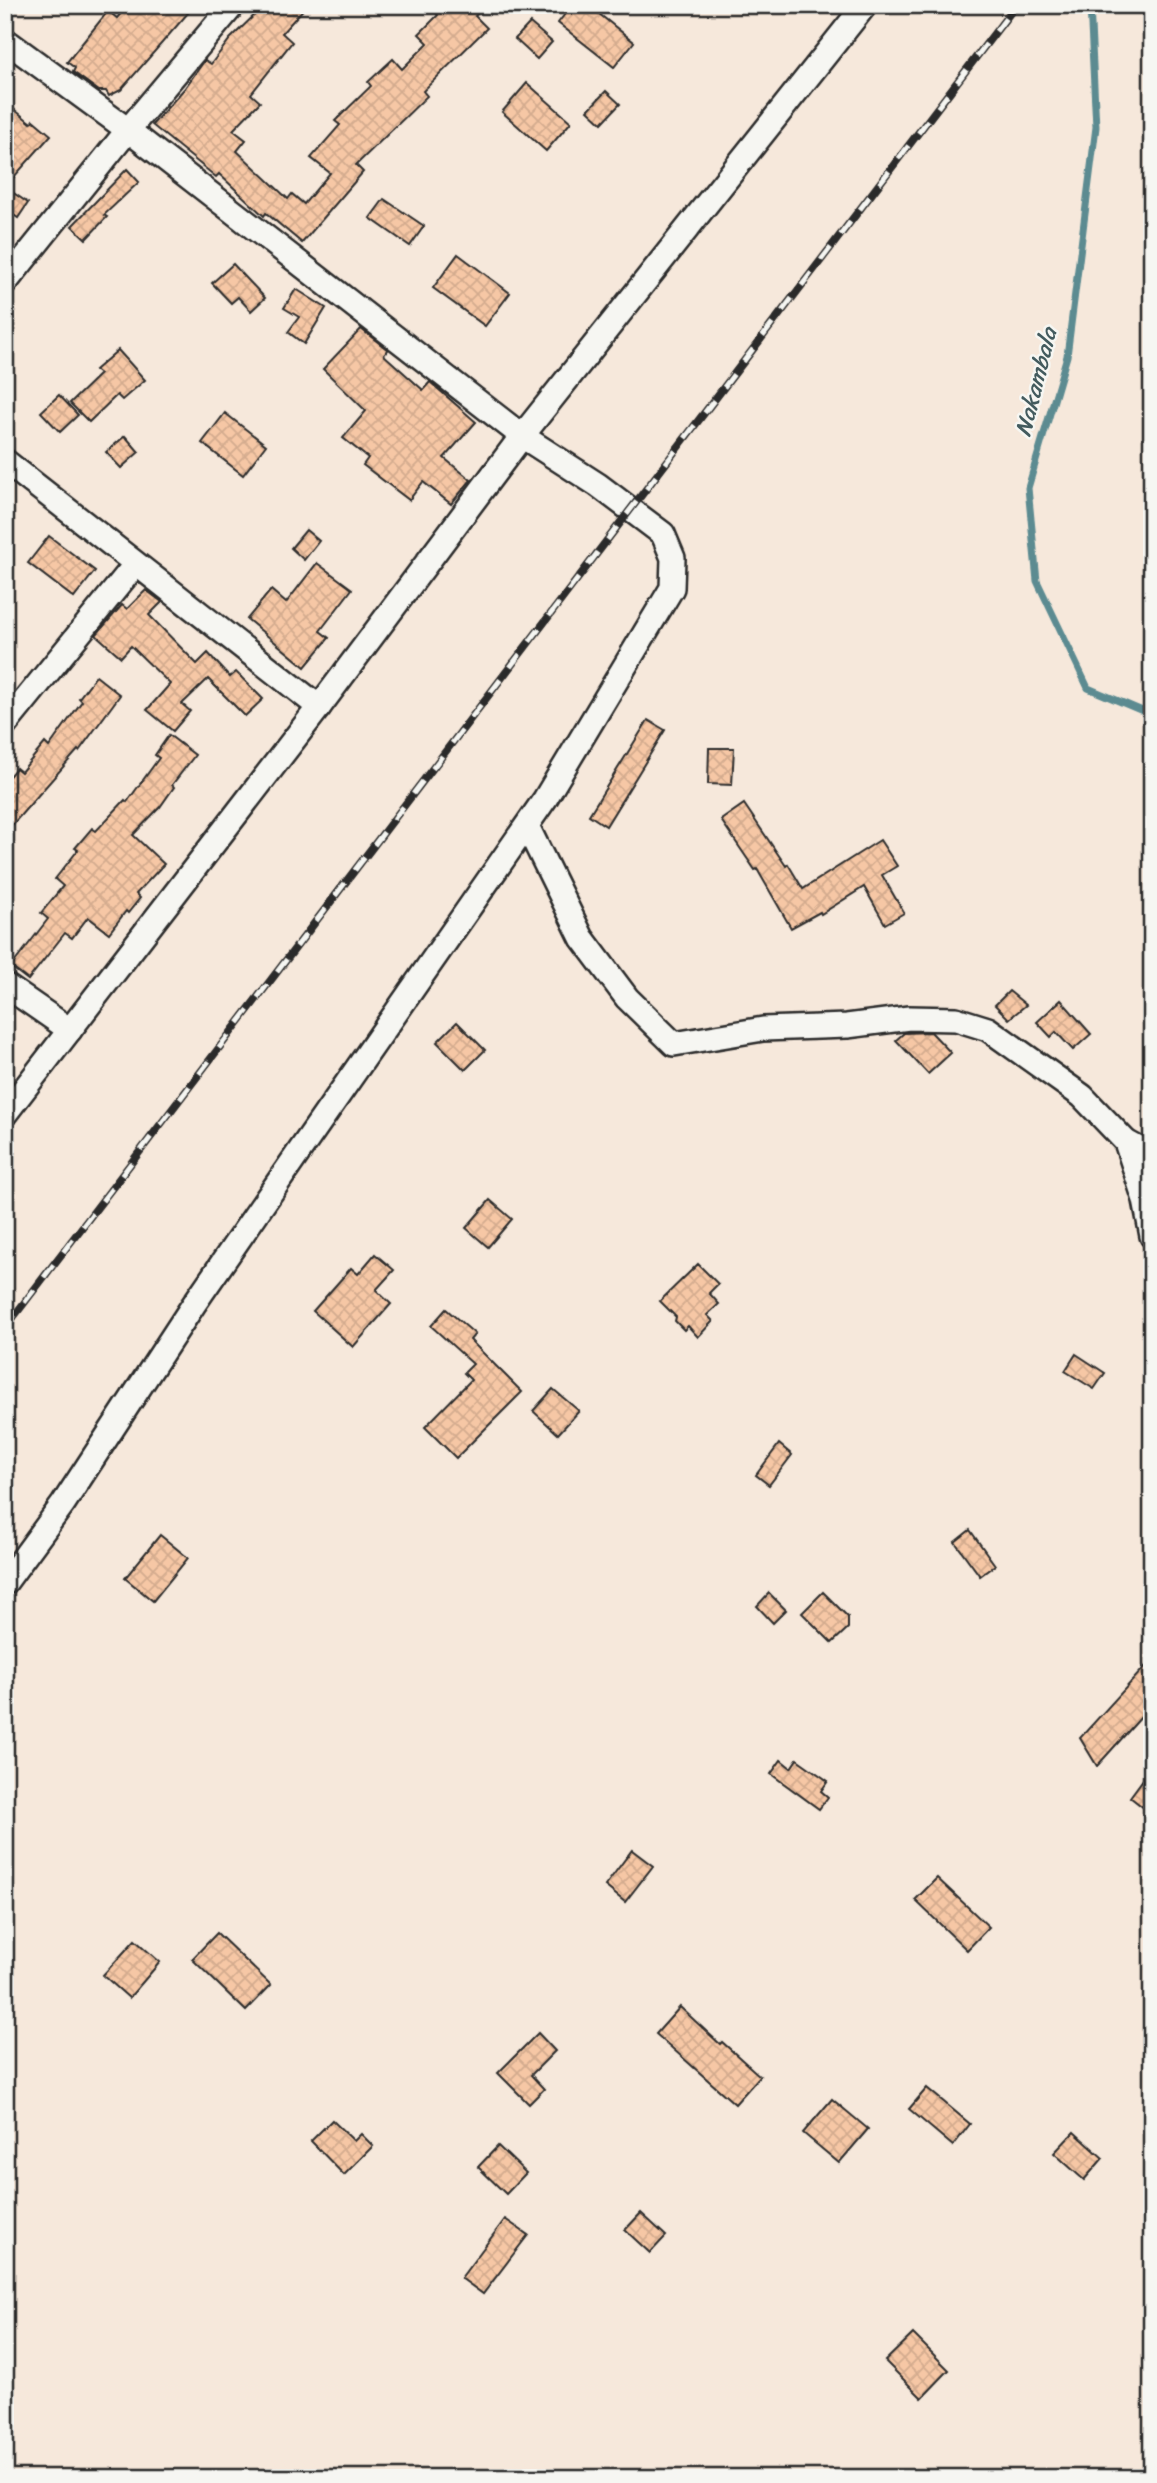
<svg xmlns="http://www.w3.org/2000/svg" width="1157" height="2483" font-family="Sriracha,sans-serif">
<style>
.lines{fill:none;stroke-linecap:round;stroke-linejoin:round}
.stream{stroke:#5b8b91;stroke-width:7}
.building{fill:url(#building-cross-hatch);stroke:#2b2b2b;stroke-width:2}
.street-casing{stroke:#2b2b2b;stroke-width:28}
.street{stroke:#f6f6f2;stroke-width:23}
.rail-casing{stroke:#2b2b2b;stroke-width:8}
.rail{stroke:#f6f6f2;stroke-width:5;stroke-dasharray:16;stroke-linecap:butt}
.labels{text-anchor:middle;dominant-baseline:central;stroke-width:5;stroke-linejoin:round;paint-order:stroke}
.water-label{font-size:23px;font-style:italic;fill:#435b5e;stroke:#f6f6f2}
</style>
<defs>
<pattern id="building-cross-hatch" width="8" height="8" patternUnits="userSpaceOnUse" patternTransform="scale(1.75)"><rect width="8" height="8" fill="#f6c7a5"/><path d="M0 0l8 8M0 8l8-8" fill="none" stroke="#d3ab8e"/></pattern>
</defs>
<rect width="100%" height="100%" fill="#f6e8db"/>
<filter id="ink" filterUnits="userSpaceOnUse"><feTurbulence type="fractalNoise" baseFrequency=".0143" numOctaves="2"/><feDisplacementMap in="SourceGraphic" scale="14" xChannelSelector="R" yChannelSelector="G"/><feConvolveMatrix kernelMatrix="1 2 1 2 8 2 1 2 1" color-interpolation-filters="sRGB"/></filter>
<g filter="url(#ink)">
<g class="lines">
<!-- stream -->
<path class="stream" d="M1090,5L1096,127L1067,356L1028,488L1037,581L1088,688L1152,715"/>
</g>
<!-- building -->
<g class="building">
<path d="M128,5H195L121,90L109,96L106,91H99L73,72L75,68L67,62L108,11L117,18Z"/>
<path d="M265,5H307L282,33L292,42L251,94L260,102L233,130L246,140L237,151L288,199L292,194L304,204L330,173L311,158L340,125L335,121L371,86L368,82L393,59L402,69L428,43L419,34L438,15L429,5H486L475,16L487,28L423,91L427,96L356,165L363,172L302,243L266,213L264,216L219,174L216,177L152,125L184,89L205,60L211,64L230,39Z"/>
<path d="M572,5H588L634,42L614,67L558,23Z"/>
<path d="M530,23L552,42L537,59L515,39Z"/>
<path d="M527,83L571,122L546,151L502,112Z"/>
<path d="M606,91L620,104L602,123L588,110Z"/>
<path d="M5,102L31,123L33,120L51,135L5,187L28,203L18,218L5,209Z"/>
<path d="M127,169L139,182L104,215L107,217L86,239L72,226Z"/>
<path d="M384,199L424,226L410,246L370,218Z"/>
<path d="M458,254L510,293L485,326L433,288Z"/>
<path d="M233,264L265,298L251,311L238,297L231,303L212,283Z"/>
<path d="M296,289L326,308L304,344L288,332L299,317L284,308Z"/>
<path d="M361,329L388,350L384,355L423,390L430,382L476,422L444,458L471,480L451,504L423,482L409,500L363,465L368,458L343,438L366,411L323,369Z"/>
<path d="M118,350L145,380L122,400L117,395L89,422L70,403L100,374L95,370Z"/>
<path d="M59,395L78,415L60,432L41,412Z"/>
<path d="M225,413L266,445L243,475L202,443Z"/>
<path d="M125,436L139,452L121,468L106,452Z"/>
<path d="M306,530L319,541L304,560L291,548Z"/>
<path d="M49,536L95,571L74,598L28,563Z"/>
<path d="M317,563L352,589L320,631L329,638L305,667L247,619L271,590L286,603Z"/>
<path d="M146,590L162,602L149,615L197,664L208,653L230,677L236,672L263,699L245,716L208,679L182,704L190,711L173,731L147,710L170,684L131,646L121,657L96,635L122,605L127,609Z"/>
<path d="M96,676L120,695L79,751L78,750L5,833V781L16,768L21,772L45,743L49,747L82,701L79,698Z"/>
<path d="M648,720L665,730L606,826L589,815Z"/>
<path d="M169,735L195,755L172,785L174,787L160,807L133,835L164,864L136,894L140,898L128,913L126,911L109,933L88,917L72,938L65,933L28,980L11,967L48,919L41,913L63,886L55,879L78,850L75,848L92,828L96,831L125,800L127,802L159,758L155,755Z"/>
<path d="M709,748H734L732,785L708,784Z"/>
<path d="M744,804L786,866L788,864L803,889L880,840L897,866L882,875L904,913L885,924L864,887L821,914L820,912L791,928L757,869L755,870L721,820Z"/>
<path d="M1009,991L1026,1005L1009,1019L995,1005Z"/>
<path d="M1061,1000L1091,1034L1073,1050L1056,1032L1051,1037L1037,1022Z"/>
<path d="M457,1022L485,1050L465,1070L437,1042Z"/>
<path d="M931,1032L951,1053L928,1074L896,1040L904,1033Z"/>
<path d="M490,1200L512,1219L488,1247L466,1228Z"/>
<path d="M375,1254L394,1270L376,1290L391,1304L353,1347L313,1311L351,1268L358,1274Z"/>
<path d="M698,1264L718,1284L709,1293L719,1304L707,1315L713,1321L698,1337L688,1326L684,1330L675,1321L676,1317L660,1301Z"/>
<path d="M446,1309L475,1334L470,1340L522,1392L456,1458L425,1427L471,1380L464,1373L473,1364L431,1326Z"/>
<path d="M1076,1354L1105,1373L1094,1389L1065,1371Z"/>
<path d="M553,1389L579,1411L558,1434L533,1411Z"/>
<path d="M779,1444L792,1455L769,1485L756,1475Z"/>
<path d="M970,1530L995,1565L980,1576L955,1542Z"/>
<path d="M160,1535L188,1558L153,1601L125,1578Z"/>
<path d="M823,1592L848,1617V1628L832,1643L802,1613Z"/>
<path d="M769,1593L786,1610L773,1623L757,1606Z"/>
<path d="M1152,1659V1705L1097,1766L1080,1738Z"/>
<path d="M797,1759L828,1781L821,1791L828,1797L819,1809L771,1774L781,1760L791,1768Z"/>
<path d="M1152,1767V1797L1144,1808L1130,1797Z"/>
<path d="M632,1850L653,1866L625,1902L605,1886Z"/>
<path d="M937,1878L989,1927L967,1950L915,1900Z"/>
<path d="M217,1933L271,1985L246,2011L192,1959Z"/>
<path d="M135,1940L160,1962L129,1998L103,1975Z"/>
<path d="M680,2007L720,2044L722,2042L760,2076L735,2104L656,2034Z"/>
<path d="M538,2033L555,2051L531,2075L544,2089L529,2104L498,2073Z"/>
<path d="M927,2088L970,2124L953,2146L909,2109Z"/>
<path d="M832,2099L868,2129L839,2163L803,2133Z"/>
<path d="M332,2120L354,2141L361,2134L373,2146L344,2175L311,2141Z"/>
<path d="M1074,2132L1103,2158L1084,2180L1054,2153Z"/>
<path d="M498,2146L526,2173L506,2194L478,2167Z"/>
<path d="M641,2213L666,2236L650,2253L625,2230Z"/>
<path d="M505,2219L528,2235L483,2294L461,2278Z"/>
<path d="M913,2334L949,2370L922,2398L885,2361Z"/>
</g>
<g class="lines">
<!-- street casing -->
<g class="street-casing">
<g id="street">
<path d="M5,40L128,130L522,436L598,485L663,534L673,558L672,588L545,799L301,1149L194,1304L63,1504L5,1583"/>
<path d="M5,283L128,130L233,5"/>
<path d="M5,461L319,707"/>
<path d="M5,725L135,565"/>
<path d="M527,826L582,938L627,998L674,1044L763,1029L847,1026L909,1018L956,1019L988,1029L1082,1096L1126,1142L1145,1200L1152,1236"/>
<path d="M5,985L70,1030"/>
<path d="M5,1114L319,707L522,436L865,5"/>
<path d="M1126,1142L1152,1156"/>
</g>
</g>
<!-- street -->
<use href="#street" class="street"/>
<!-- rail casing -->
<g class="rail-casing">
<path id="rail" d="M5,1328L1016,5"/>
</g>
<!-- rail -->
<use href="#rail" class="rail"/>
</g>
</g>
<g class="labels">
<!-- water labels -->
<g class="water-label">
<text transform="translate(1036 382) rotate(-76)">Nakambala</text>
</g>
</g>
<!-- margin -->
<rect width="1157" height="2483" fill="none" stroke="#f6f6f2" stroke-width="28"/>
<rect x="14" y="14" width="1129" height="2455" fill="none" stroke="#2b2b2b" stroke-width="2.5" filter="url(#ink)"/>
</svg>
